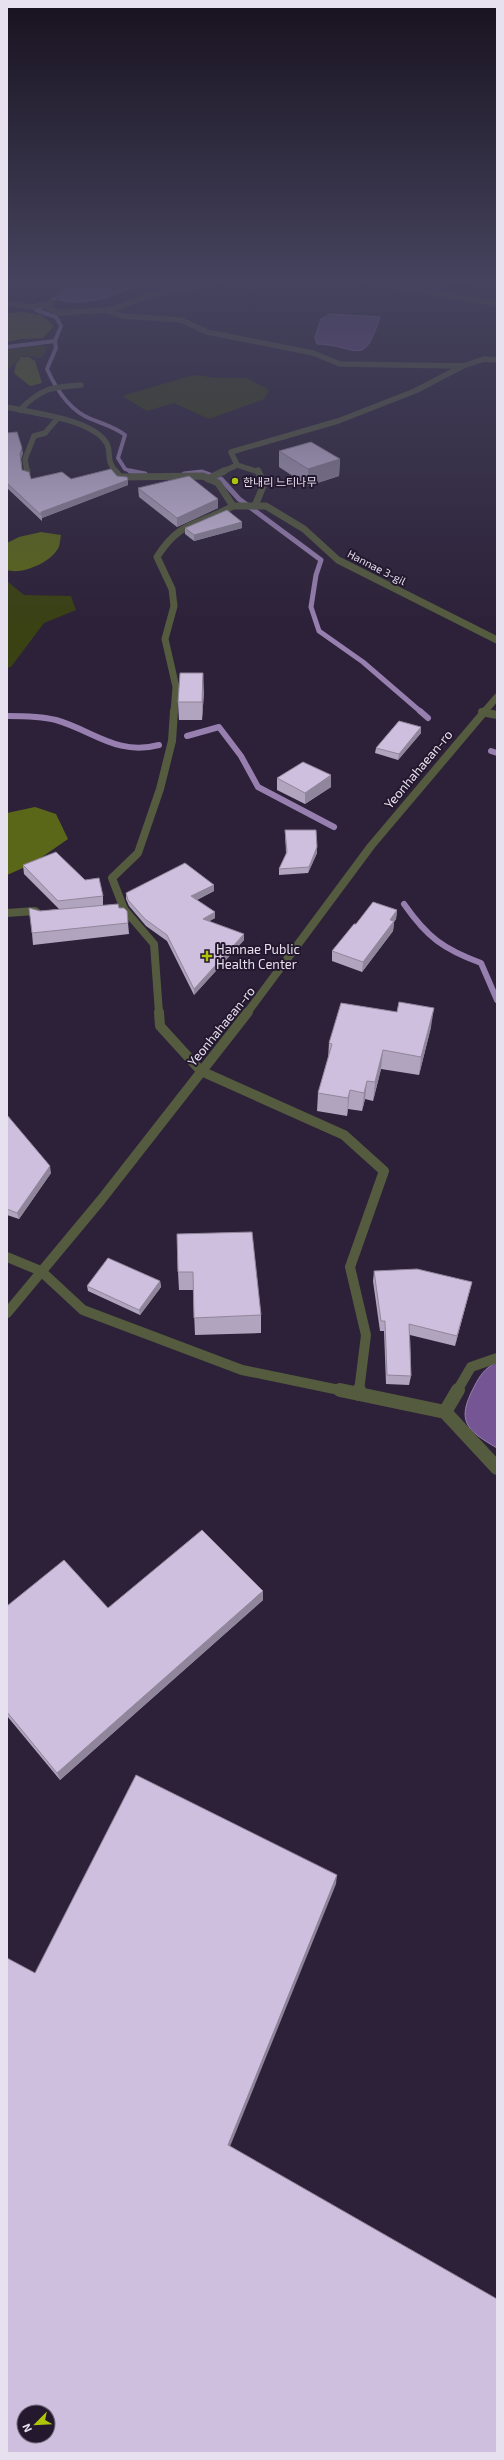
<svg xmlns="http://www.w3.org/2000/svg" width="504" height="2460" font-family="'Exo 2','Noto Sans KR',sans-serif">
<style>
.green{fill:#3a4113}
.forest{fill:#5b6718}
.water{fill:#755593;stroke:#977faf}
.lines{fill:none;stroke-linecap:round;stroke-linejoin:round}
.stream-far2{stroke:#977faf;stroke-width:4}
.stream-far1{stroke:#977faf;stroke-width:5}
.stream{stroke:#977faf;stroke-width:6}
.service-far4{stroke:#555b3e;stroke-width:5.5}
.service-far3{stroke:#555b3e;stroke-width:7}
.service-far2{stroke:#555b3e;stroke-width:8}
.service-far1{stroke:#555b3e;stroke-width:10}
.service{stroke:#555b3e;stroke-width:14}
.minor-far1{stroke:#555b3e;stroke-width:5.5}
.minor{stroke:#555b3e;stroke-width:7}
.tertiary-far2{stroke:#555b3e;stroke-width:7}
.tertiary-far1{stroke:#555b3e;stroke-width:8}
.tertiary{stroke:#555b3e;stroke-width:10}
.wall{fill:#b0a4be}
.shaded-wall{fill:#90869b}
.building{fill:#cdbfdd;stroke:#90869b;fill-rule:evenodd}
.poi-dot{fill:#aec509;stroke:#23182e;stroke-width:1.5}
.labels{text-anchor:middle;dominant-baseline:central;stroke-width:4;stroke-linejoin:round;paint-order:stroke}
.far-poi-label{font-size:11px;fill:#e7e0ef;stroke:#23182e;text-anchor:start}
.far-street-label{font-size:11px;fill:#e7e0ef;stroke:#23182e}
.street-label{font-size:13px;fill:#e7e0ef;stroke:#23182e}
.poi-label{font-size:13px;fill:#e7e0ef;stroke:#23182e;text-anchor:start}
</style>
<rect width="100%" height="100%" fill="#2c2138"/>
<!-- green -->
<g class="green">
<path d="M39,345L47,347L44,355L40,358C12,351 23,363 7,369V350Z"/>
<path d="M194,375L216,378H247L269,390L264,399L209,419L174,403L147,411L122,396Z"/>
<path d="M7,581L24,595L71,596L76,610L44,623L11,667L7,668Z"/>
</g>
<!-- forest -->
<g class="forest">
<path d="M23,312L41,315L54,326L43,338L21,339L7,342V313Z"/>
<path d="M21,357H29L35,361L42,383L30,386L14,373L16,364Z"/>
<path d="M41,532L61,535C60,540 60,547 57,550C49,563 21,575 7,570V543L19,537Z"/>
<path d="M35,807L56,814L68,839L32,864L7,875V813Z"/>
</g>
<!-- water -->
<g class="water">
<path d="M79,280H150C119,293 88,309 54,299L61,292L62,286Z"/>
<path d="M330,314L380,317C363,370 358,345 317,344L315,337L321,319Z"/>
<path d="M497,1362V1448C466,1430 456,1421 474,1387C480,1375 485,1368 497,1362Z"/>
</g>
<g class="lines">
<!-- stream-far2 -->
<g class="stream-far2">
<path d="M54,299L36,310L56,317L61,326L55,341"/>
<path d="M7,347L55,341L56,348L47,369C56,389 70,411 91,419C103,424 115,427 125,435L118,458L125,469L133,472"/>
<path d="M200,472H202"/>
</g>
<!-- stream-far1 -->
<g class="stream-far1">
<path d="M130,471L145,474"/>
<path d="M184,474L202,472L221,479L239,499L321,560L316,575L311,607L319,631L363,662L421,712"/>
</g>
<!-- stream -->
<g class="stream">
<path d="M420,711L428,718"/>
<path d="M7,716C23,716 40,716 56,720C94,731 117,756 159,745"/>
<path d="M187,736L219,727L241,756L258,787L334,827"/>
<path d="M491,751L497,753"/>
<path d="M404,904C427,937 443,949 481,963L497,1000"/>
</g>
<!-- service-far4 -->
<g class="service-far4">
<path d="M304,280H337"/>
<path d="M449,280L497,284"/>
<path d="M7,303L33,307L52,302L48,308L60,313L106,310L123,306L146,296L226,280"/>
<path d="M106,310L122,316L181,320L207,332L313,353L340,364L463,366"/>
<path d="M20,410C41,388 52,387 81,385"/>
<path d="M237,465L259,472"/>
<path d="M222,472L237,465L231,452L338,421L415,391L463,366L484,359L497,360"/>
</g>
<!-- service-far3 -->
<g class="service-far3">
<path d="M208,479L224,471"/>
<path d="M255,506L264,484L258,471"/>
<path d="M174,712L176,687L165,639L174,606L172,589L157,557C181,519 199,526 233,506"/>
</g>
<!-- service-far2 -->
<g class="service-far2">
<path d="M482,712L497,715"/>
<path d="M124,909L112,878L138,853L160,789L172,741L174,711"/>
<path d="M115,910L124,909L154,944L159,1013"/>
<path d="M7,913L35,911L43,917"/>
</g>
<!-- service-far1 -->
<g class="service-far1">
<path d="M159,1012L160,1026L201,1071L344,1135L384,1171L350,1267L366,1335L359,1391"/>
<path d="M7,1257L41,1271L83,1310L242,1370L344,1391"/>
<path d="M457,1391L471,1367L497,1358"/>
</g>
<!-- service -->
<g class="service">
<path d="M340,1390L445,1412L497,1468"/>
<path d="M359,1394V1390"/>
<path d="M445,1412L458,1390"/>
</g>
<!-- minor-far1 -->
<g class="minor-far1">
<path d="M360,280L497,304"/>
<path d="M7,407C32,413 94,419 107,444C112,454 105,459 116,472"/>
<path d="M27,472L25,459L34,436L45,433L58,418"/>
</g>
<!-- minor -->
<g class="minor">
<path d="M27,471V473"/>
<path d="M115,471L120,477L203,476L218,483L233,506H266L304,529L338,560L497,640"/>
</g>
<!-- tertiary-far2 -->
<path class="tertiary-far2" d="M484,712L497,697"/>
<!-- tertiary-far1 -->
<path class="tertiary-far1" d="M247,1013L371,846L485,711"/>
<!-- tertiary -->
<path class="tertiary" d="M7,1313L101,1200L248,1012"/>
</g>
<!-- wall -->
<g class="wall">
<path d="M7,433L23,453L21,459L22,470L31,479H71L117,476L128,480V485L42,518V521L7,488Z"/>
<path d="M279,451L340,459L339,476L308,486L279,467Z"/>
<path d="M138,488L218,499V508L177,527L139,497Z"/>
<path d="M242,522V528L194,541L185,534V528Z"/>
<path d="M204,691L202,720H179L178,702Z"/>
<path d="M421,727V733L398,760L375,753L376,748Z"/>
<path d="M331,775V787L305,804L277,790V778Z"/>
<path d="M285,830L317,853L308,873L279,875V869L286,854Z"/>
<path d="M23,865L103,896V905L119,908L127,911L129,934L33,945L32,933L40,911L59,909L24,874Z"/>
<path d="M214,891L197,900L215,912V918L209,921L244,940L194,995L167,941L146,926L129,906L126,899V893Z"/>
<path d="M397,910L396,919L394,922L393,931L362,972L332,961V951L356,924Z"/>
<path d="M431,1027L419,1075L381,1069L373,1101L365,1099L362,1111L348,1109L347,1116L317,1111L318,1093L328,1059L329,1043Z"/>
<path d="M7,1115L51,1173L19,1219L7,1215Z"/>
<path d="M177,1234L261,1315V1333L195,1335L193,1290H179L178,1272Z"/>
<path d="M374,1271L472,1282L469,1293L455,1346L410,1335L411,1376L409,1385L386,1384L384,1331H380L373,1281Z"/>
<path d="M160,1281L161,1287L140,1315L88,1291L87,1286Z"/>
<path d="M263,1600L60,1780L7,1716V1606L108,1608Z"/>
</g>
<!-- shaded-wall -->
<g class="shaded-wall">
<path d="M22,448L23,453L21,459L20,454Z"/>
<path d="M340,459L339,476L308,486V469Z"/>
<path d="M128,480V485L42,518L41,512Z"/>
<path d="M218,499V508L177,527V518Z"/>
<path d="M242,522V528L194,541V535Z"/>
<path d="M203,673L204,691L202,720V702Z"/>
<path d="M421,727V733L398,760L399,754Z"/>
<path d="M331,775V787L305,804V793Z"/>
<path d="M317,847V853L308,873L309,867Z"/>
<path d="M214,885V891L192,902L191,896Z"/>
<path d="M397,910L396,919L394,922L393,931L362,972L363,962L390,920Z"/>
<path d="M215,912V918L203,925V919Z"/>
<path d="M244,934V940L194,995V989Z"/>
<path d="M434,1008L431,1027L419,1075L421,1057Z"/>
<path d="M383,1050L381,1069L373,1101L375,1082Z"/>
<path d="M367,1081L365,1099L362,1111L364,1093Z"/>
<path d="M350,1090L348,1109L347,1116L348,1098Z"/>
<path d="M50,1166L51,1173L19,1219L17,1213Z"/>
<path d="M160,1281L161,1287L140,1315L139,1310Z"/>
<path d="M472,1282L469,1293L455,1346L457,1336Z"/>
<path d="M263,1591V1600L60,1780L57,1773Z"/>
<path d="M337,1875L336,1884L229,2149L228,2145Z"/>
</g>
<!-- building -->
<g class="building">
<path d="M17,432L22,448L20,454L22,470L29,472L31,479L62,472L71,479L111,469L117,476L127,477L128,480L41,512V515L7,483V433Z"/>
<path d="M311,442L340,459L308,469L279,451Z"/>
<path d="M189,476L218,499L177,518L138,488Z"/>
<path d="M227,510L242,522L194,535L185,528Z"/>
<path d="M180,673H203L202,702H178Z"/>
<path d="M399,721L421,727L399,754L376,748Z"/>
<path d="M303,762L331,775L305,793L277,778Z"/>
<path d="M285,830H316L317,847L309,867L279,869L287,852Z"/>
<path d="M56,852L85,880L99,878L103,896L58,901L23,865Z"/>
<path d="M185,863L214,885L191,896L215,912L203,919L244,934L194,989L167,935L145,919L128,900L126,893Z"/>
<path d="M373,902L397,910L390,920L394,921L363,962L332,951L354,924H356Z"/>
<path d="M118,904L119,908H124L127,911L128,923L32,933L29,908L40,911Z"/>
<path d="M399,1002L434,1008L421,1057L383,1050L375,1082L367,1081L364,1093L350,1090L348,1098L318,1093L332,1044L329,1043L341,1003L397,1012Z"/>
<path d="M7,1115L50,1166L17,1213L7,1209Z"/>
<path d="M252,1232L261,1315L194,1318L193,1272H178L177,1234Z"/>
<path d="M108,1258L160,1281L139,1310L87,1286Z"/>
<path d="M417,1269L472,1282L457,1336L409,1324L411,1376L387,1375L385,1321H381L374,1271Z"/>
<path d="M202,1530L263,1591L57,1773L7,1712V1606L64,1560L108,1608Z"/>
<path d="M136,1775L337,1875L228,2145L497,2299V2453H7V1958L35,1973ZM24,2412H48V2436H24Z"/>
</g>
<!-- sky -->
<linearGradient id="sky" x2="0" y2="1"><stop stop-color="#18121f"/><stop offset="0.45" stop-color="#45435e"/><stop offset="1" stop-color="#45435e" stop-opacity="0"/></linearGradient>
<rect width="504" height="625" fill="url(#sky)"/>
<!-- markers -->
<g class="poi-dot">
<circle cx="235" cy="481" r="4"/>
<path d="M205 950h4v4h4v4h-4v4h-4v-4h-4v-4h4z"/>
</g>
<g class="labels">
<!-- far-poi labels -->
<g class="far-poi-label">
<text x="243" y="481">한내리 느티나무</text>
</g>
<!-- far-street labels -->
<g class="far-street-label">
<text transform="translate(377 567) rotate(27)">Hannae 3-gil</text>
</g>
<!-- street labels -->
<g class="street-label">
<text transform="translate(418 769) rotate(-50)">Yeonhahaean-ro</text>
<text transform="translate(221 1026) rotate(-51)">Yeonhahaean-ro</text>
</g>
<!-- poi labels -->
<g class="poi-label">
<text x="216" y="949">Hannae Public<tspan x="216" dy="15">Health Center</tspan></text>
</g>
</g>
<!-- border -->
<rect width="504" height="2460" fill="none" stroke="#e7e0ef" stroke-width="16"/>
<!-- north arrow -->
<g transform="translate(36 2424) rotate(246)"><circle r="19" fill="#23182e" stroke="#71687b"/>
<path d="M0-3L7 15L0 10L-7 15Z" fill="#aec509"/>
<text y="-6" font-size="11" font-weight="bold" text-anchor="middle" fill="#e7e0ef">N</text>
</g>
</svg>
